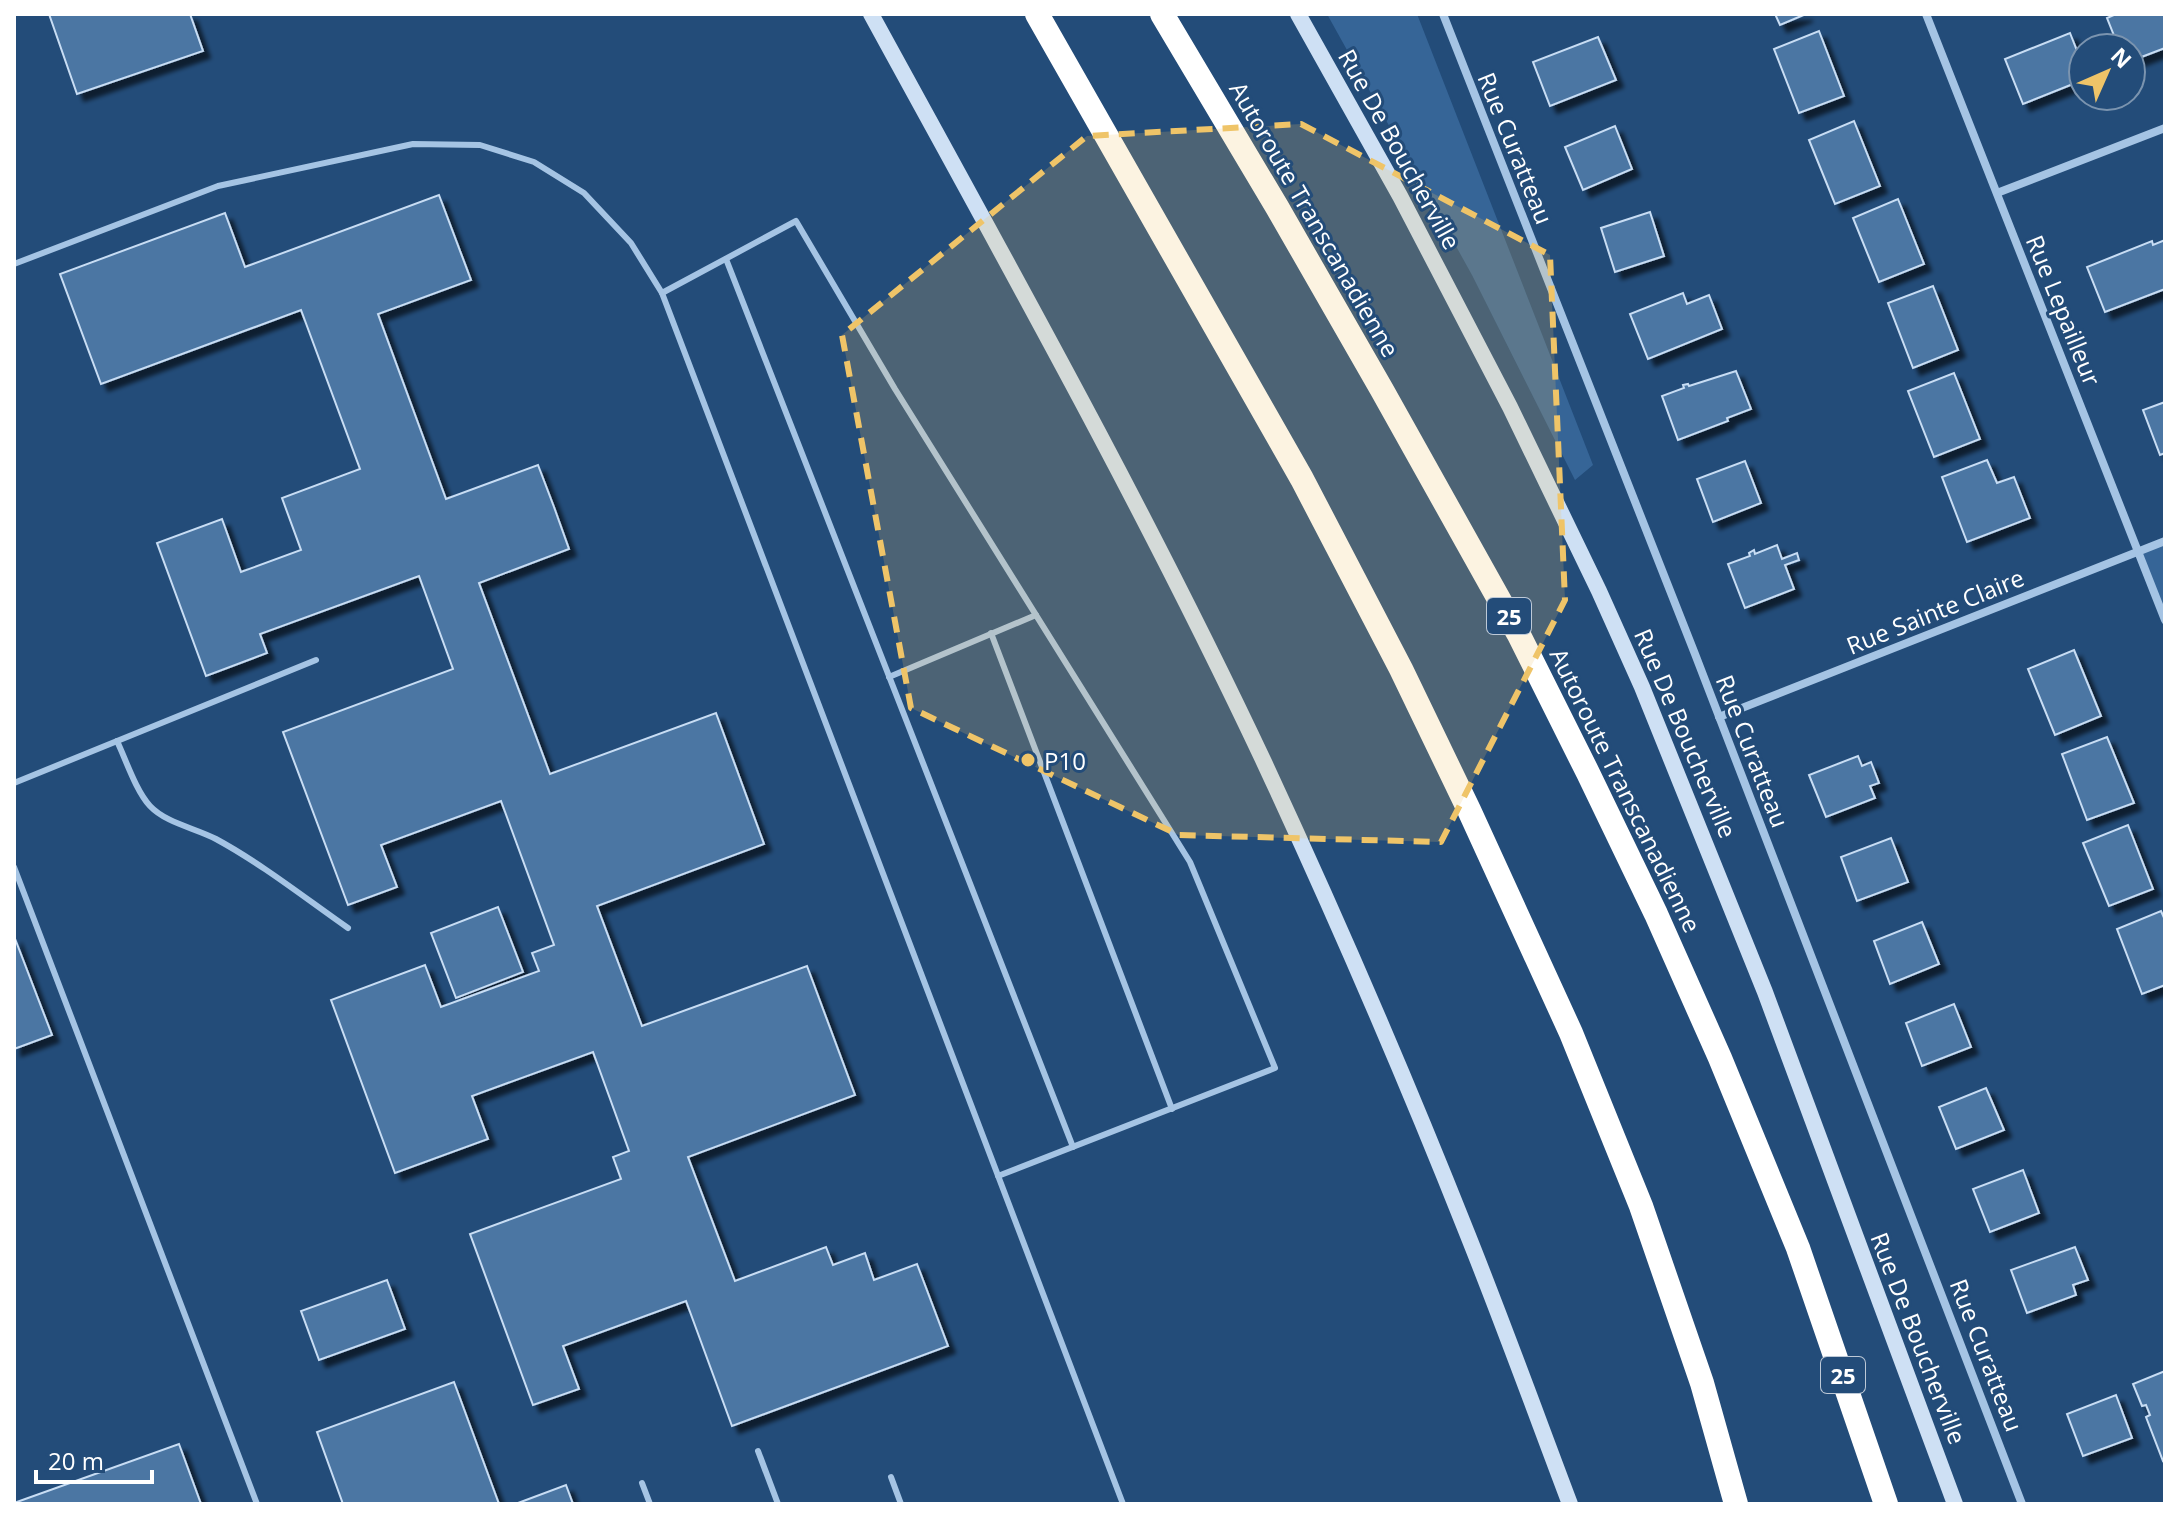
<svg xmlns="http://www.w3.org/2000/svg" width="2179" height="1518" font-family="'Open Sans',sans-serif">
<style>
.green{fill:#366597}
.building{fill:#4b76a3;stroke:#c8ddf4;stroke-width:2;filter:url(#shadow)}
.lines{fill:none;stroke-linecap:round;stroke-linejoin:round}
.lane{stroke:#a5c4e4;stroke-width:6}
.street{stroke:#a5c4e4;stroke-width:8}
.secondary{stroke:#cee0f4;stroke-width:16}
.highway{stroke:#fff;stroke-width:24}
.marked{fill:#efc468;fill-opacity:0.2;stroke:#efc468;stroke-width:6;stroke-dasharray:16 10;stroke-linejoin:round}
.poi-dot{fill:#efc468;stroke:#234c79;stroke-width:3}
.labels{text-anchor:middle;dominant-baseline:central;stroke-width:6;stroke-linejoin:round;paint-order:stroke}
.shield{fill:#234c79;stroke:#bdc9d7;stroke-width:2}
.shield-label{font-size:22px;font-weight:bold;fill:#fff}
.street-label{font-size:24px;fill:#fff;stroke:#234c79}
.poi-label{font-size:24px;fill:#fff;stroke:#234c79;text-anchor:start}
</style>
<defs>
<filter id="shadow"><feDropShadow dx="7" dy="7" stdDeviation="2" flood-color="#0009"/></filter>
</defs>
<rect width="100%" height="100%" fill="#234c79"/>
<!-- green -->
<g class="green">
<path d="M1327,14H1417L1593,465L1575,480L1472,275Z"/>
<path d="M2165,541V620L2139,552Z"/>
</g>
<!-- building -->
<g class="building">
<path d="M49,14H190L203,51L77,94Z"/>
<path d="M1775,14H1806L1780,25Z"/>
<path d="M2116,14H2165V48L2131,61V48H2119L2107,18Z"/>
<path d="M1819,31L1844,96L1799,113L1774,49Z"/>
<path d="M2070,33L2083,66V80L2023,104L2005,59Z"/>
<path d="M1598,37L1616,80L1550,106L1533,62Z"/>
<path d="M1854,121L1880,186L1835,204L1809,140Z"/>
<path d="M1615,126L1632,169L1583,190L1565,147Z"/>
<path d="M439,195L471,280L378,314L446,499L538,465L554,507L569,549L479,583L550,774L716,713L764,844L597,906L642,1026L807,966L855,1095L688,1157L735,1281L826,1247L833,1265L865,1253L874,1280L917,1264L948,1346L732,1426L686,1301L563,1346L579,1389L533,1405L470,1234L621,1179L613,1157L629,1151L593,1052L472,1096L488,1139L395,1173L331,1000L425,965L441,1007L539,971L532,953L554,945L501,801L381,845L397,887L348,905L283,732L453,669L419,576L260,634L267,653L206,676L157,543L222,519L241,572L301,550L282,498L360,469L301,310L101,384L60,274L225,213L245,267Z"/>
<path d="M1898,199L1924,264L1879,282L1853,218Z"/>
<path d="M1650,212L1664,256L1615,272L1601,228Z"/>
<path d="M2165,240V289L2105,312L2087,267L2152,241L2153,245Z"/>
<path d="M1933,286L1958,350L1913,368L1888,303Z"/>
<path d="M1683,293L1687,304L1709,295L1722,329L1648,359L1630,314Z"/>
<path d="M1736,371L1751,409L1727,418L1728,421L1678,440L1662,396L1684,388L1683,385L1688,384L1689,386Z"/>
<path d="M1954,373L1980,439L1934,457L1908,391Z"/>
<path d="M2165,402V453L2160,455L2143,410Z"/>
<path d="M1987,460L1997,483L2014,477L2030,518L1967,542L1942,477Z"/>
<path d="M1745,461L1761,503L1713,522L1697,479Z"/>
<path d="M1777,545L1782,559L1797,553L1799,560L1785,565L1794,589L1745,608L1728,564L1750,556L1749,553L1754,550L1755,554Z"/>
<path d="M2074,650L2101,716L2055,735L2028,669Z"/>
<path d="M2107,737L2134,803L2087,820L2062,754Z"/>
<path d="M1858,756L1862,766L1871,762L1879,783L1870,786L1875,798L1826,817L1809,775Z"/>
<path d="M2128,825L2153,889L2109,906L2083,843Z"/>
<path d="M1891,838L1908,882L1857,901L1841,857Z"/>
<path d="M498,907L523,972L456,998L431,933Z"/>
<path d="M2161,911L2165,920V985L2142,994L2117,929Z"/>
<path d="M1922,922L1939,964L1890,984L1874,941Z"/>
<path d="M14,936L52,1035L14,1049Z"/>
<path d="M1954,1004L1971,1047L1922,1066L1906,1023Z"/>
<path d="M1986,1088L2004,1130L1956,1149L1939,1107Z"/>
<path d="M2023,1170L2039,1213L1990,1232L1973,1189Z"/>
<path d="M2075,1247L2088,1280L2073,1285L2076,1295L2027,1313L2011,1270Z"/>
<path d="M387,1280L405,1329L319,1360L301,1311Z"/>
<path d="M2165,1371V1460L2163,1461L2146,1417L2150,1415L2146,1405L2142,1406L2133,1384Z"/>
<path d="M454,1382L499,1504H343L317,1432Z"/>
<path d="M2116,1395L2132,1438L2083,1456L2067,1414Z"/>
<path d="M179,1444L201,1504H14V1503Z"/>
<path d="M566,1485L573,1504H518V1503Z"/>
</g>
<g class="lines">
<!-- lane -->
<g class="lane">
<path d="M726,259L1073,1147"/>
<path d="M14,264L218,186L413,144L480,145L534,162L584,193L631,243L662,293L1123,1504"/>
<path d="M662,293L796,221L895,389L1190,862L1275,1068L998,1176"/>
<path d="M991,633L1172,1109"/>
<path d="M889,677L1036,615"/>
<path d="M117,741C126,760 136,791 150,806C166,823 195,828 216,839C262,864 305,898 348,928"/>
<path d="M14,783L316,660"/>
<path d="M14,867L257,1504"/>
<path d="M758,1451L778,1504"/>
<path d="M891,1477L901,1504"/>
<path d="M642,1483L650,1504"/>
</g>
<!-- street -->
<g class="street">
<path d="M1443,14L1695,654L2022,1504"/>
<path d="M1926,14L2165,620"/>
<path d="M1997,193L2165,128"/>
<path d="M1719,717L2165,541"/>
</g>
<!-- secondary -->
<g class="secondary">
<path d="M871,14C1006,261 1144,507 1264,762C1336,917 1404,1074 1467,1233C1503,1323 1536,1414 1570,1504"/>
<path d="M1298,14L1400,196L1510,407L1599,591L1642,687L1765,992L1955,1504"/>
</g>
<!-- highway -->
<g class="highway">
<path d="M1037,14L1302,479L1401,669L1469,810L1571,1033L1641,1206L1702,1383L1736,1504"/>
<path d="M1162,14L1277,207L1382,390L1519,635L1588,773L1656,914L1720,1058L1798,1248L1886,1504"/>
</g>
</g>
<!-- marked area -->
<path class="marked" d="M1301,124L1550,255L1565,600L1441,842L1179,835L911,708L842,335L1087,136Z"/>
<!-- markers -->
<circle class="poi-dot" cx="1028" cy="760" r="8"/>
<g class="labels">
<!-- shield labels -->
<g class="shield">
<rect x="1487" y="598" width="44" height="36" rx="6"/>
<rect x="1821" y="1357" width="44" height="36" rx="6"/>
</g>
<g class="shield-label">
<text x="1509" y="616">25</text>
<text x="1843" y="1375">25</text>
</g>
<!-- street labels -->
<g class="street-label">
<text transform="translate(1516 148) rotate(68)">Rue Curatteau</text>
<text transform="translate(1400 149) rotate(61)">Rue De Boucherville</text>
<text transform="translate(1315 219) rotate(60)">Autoroute Transcanadienne</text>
<text transform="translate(2064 310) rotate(68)">Rue Lepailleur</text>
<text transform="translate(1935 611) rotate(-22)">Rue Sainte Claire</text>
<text transform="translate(1686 733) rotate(67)">Rue De Boucherville</text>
<text transform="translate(1753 751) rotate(69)">Rue Curatteau</text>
<text transform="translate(1626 790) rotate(64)">Autoroute Transcanadienne</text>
<text transform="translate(1919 1338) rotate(69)">Rue De Boucherville</text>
<text transform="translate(1987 1355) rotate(69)">Rue Curatteau</text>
</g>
<!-- poi labels -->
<g class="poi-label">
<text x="1044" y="760">P10</text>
</g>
</g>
<!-- border -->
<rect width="2179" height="1518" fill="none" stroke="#ffffff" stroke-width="32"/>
<!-- north arrow -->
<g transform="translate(2107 72) rotate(45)"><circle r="38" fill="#234c79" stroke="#7b94af" stroke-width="2"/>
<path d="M0-6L14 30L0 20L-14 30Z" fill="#efc468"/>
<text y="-12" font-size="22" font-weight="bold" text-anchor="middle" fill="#ffffff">N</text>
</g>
<!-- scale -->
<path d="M36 1470v12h116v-12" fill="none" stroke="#ffffff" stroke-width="4"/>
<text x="48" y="1470" font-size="24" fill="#ffffff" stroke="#234c79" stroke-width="6" paint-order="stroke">20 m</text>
</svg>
